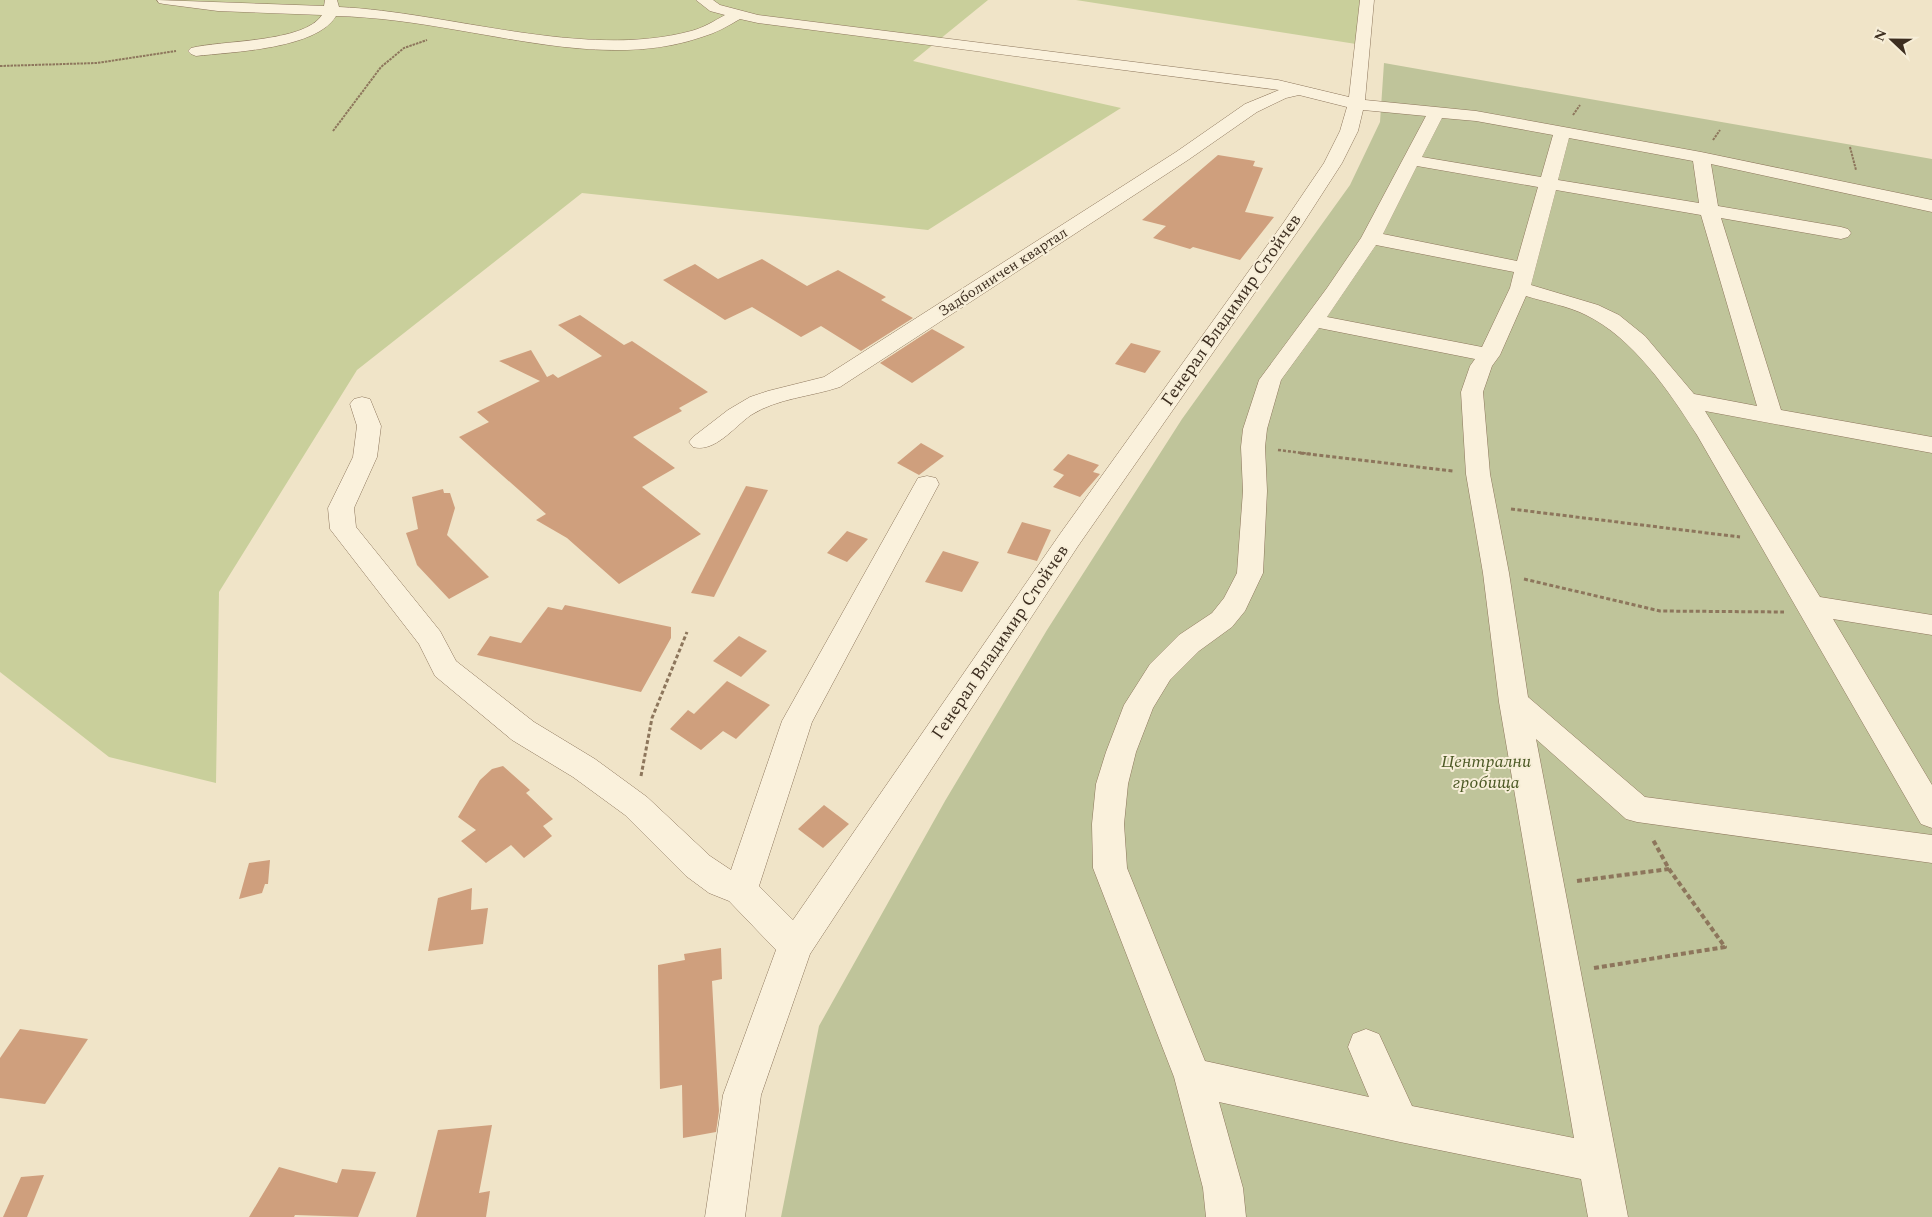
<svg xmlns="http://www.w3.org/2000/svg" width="1932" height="1217" font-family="Spectral,serif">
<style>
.green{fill:#c9cf9b}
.cemetery{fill:#bfc49a}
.building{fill:#cf9f7d}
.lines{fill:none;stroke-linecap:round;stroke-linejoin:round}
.minor-casing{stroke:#8d765c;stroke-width:1}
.path-far3{stroke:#8d765c;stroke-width:2;stroke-dasharray:2.5 1;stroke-linecap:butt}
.path-far2{stroke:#8d765c;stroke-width:2.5;stroke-dasharray:3 2;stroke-linecap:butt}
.path-far1{stroke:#8d765c;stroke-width:3;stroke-dasharray:4 2.5;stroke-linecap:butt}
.path{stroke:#8d765c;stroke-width:4;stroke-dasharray:5 3;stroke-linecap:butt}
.minor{fill:#faf1dc;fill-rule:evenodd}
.labels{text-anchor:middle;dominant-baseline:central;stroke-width:4;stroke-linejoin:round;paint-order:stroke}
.far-street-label{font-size:15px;fill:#3d2e20;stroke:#f7eed8}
.street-label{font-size:18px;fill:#3d2e20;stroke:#f7eed8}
.park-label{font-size:18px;font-style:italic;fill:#4d5a26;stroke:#f7eed8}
</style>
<rect width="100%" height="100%" fill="#f0e4c8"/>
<!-- green -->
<g class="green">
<path d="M0,0H988L913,61L1121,108L928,230L582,193L357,370L219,592L216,783L109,757L0,672Z"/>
<path d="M1076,0H1366L1356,44Z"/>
</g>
<!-- cemetery -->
<path class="cemetery" d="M1384,63L1932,159V1217H781L819,1026L945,801L1047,630L1182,419L1350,185L1380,122Z"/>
<!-- building -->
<g class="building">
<path d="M1218,155L1255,161L1253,166L1263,168L1245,212L1274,217L1240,260L1193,247L1190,249L1153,238L1166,226L1142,220Z"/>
<path d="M762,259L807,286L838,270L886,297L881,300L913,318L861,351L821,326L801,337L752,307L725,320L663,280L695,264L718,279Z"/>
<path d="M580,315L624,345L632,341L708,392L679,408L682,411L633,437L675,468L642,487L701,534L619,584L567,538L536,520L546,514L459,437L489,422L477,412L540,381L499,361L531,350L547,377L553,374L558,378L602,356L558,325Z"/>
<path d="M932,329L965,347L912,383L880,363Z"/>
<path d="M1131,343L1161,351L1145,373L1115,364Z"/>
<path d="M921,443L944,456L919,475L897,463Z"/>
<path d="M1068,454L1099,465L1093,472L1100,474L1080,497L1053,487L1064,475L1053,470Z"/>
<path d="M746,486L768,490L714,597L691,593Z"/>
<path d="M443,489L444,493H450L455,508L447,535L489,577L449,599L417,565L406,533L418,529L412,497Z"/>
<path d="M1022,522L1051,530L1037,561L1007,553Z"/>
<path d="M847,531L868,539L847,562L827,553Z"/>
<path d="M943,551L979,562L962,592L925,582Z"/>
<path d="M565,605L671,627V638L641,692L477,655L490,636L521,643L548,607L562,610Z"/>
<path d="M739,636L767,651L741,677L713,661Z"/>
<path d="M727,681L770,705L736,739L723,731L701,750L670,729L688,710L694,714Z"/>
<path d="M503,766L530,790L526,793L553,819L543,826L552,836L524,858L511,845L486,863L461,841L476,830L458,817L480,780L492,769Z"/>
<path d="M824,805L849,824L823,848L798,829Z"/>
<path d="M270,860L268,884H265L262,893L239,899L249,863Z"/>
<path d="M472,888L471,910L488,908L483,944L428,951L438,898Z"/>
<path d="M721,948L722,979L712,981L719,1111L716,1132L683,1138L682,1085L660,1089L658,965L685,960L684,954Z"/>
<path d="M20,1029L88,1039L45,1104L0,1098V1058Z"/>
<path d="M492,1125L479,1193L490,1191L486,1217H416L438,1130Z"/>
<path d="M279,1167L337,1183L342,1169L376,1172L358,1217L295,1215L294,1217H249Z"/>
<path d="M44,1175L27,1217H3L21,1177Z"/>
</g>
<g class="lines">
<!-- minor casing -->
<g class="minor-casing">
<path id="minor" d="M157,0L324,6L325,0H337L339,7C449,12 584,60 691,31C703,28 714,21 725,15L710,11L696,0H713L720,5L758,15L1278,80L1349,97L1360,0H1374L1365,100L1476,111L1701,152L1932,200V212L1711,164L1718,206L1841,227L1848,229L1851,233L1848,237L1841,239L1721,218L1781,410L1932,437V453L1705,411L1820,597L1932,615V635L1833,619L1932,785V828L1921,824L1697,435C1669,391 1633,338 1586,315C1568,306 1545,302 1526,296L1500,355L1492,366L1483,392L1490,474L1509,573L1528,697L1645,797L1932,835V863L1637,822L1626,819L1536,739L1628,1217H1588L1581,1179L1400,1142L1219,1102L1243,1188L1246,1217H1206L1203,1188L1174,1077L1093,868L1092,824L1096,784L1106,752L1124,705L1150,664L1179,635L1212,613L1224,598L1237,573L1243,491L1241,447L1243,429L1259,380L1327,288L1361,238L1426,116L1363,110L1358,131L1342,163L1302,225L1078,546L810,954L761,1095L745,1217H705L723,1095L776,950L729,901L709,893L686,876L625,815L573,777L512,740L435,676L419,644L330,529L328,508L353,457L357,426L350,404L354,399L362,397L370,399L381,426L377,457L354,508L356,527L440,631L456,661L534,722L595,759L647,797L710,856L731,870L782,721L918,478L927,476L936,478L939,484L812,722L759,886L793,920L1060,534L1284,222L1324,163L1340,131L1347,107L1299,95L1286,98L1257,112L1188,160L840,387C810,397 778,398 751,415C734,427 715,453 693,447L689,442L693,437L728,410L750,397L768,391L824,377L1176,152L1245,104L1279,90L758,23L740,19C728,26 716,33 702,37C625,64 535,43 457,30C417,23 377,17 336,16C317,49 232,52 196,56L191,54L188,51L191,48C221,40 304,43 322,15L218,11L164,4L159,3ZM1442,118L1476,121L1553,135L1541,177L1422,157ZM1569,138L1693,161L1699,203L1558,180ZM1417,166L1538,187L1517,261L1383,234ZM1556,190L1701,215L1757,406L1694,394L1645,336L1619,315L1598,305L1531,285ZM1376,245L1514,272L1510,288L1482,347L1327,317ZM1319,328L1475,359L1470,366L1461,392L1466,474L1483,573L1499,702L1574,1138L1412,1106L1379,1034L1366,1029L1353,1034L1348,1047L1369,1097L1205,1061L1127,868L1124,824L1128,784L1136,752L1153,708L1170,680L1199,651L1232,627L1245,611L1263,573L1267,491L1265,447L1267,429L1281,380Z"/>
</g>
<!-- path-far3 -->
<g class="path-far3">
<path d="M0,66L97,63L176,51"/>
<path d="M1573,115L1580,105"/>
<path d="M333,131L381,67L404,48L427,40"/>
<path d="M1713,140L1720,130"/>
<path d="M1850,147L1856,170"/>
</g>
<!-- path-far2 -->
<path class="path-far2" d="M1278,450L1311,454"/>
<!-- path-far1 -->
<g class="path-far1">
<path d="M1300,453L1453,471"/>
<path d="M1511,509L1740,537"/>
<path d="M1524,579L1660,611L1784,612"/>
<path d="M641,776L652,718L687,632"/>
</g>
<!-- path -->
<g class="path">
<path d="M1577,881L1669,869"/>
<path d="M1594,968L1725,947L1669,869L1652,838"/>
</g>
<!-- minor -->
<use href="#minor" class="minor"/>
</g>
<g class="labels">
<!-- far-street labels -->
<g class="far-street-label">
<text transform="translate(1003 272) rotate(-33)">Задболничен квартал</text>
</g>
<!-- street labels -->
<g class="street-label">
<text transform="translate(1231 310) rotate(-55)">Генерал Владимир Стойчев</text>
<text transform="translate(1000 642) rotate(-56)">Генерал Владимир Стойчев</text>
</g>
<!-- park labels -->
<g class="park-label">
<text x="1486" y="761">Централни<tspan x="1486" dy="21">гробища</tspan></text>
</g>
</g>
<!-- north arrow -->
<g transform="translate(1892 40) rotate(292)" stroke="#f7eed8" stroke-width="4" paint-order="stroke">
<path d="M0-4L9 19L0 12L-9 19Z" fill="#3d2e20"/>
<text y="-8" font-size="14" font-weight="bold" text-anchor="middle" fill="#3d2e20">N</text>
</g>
</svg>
